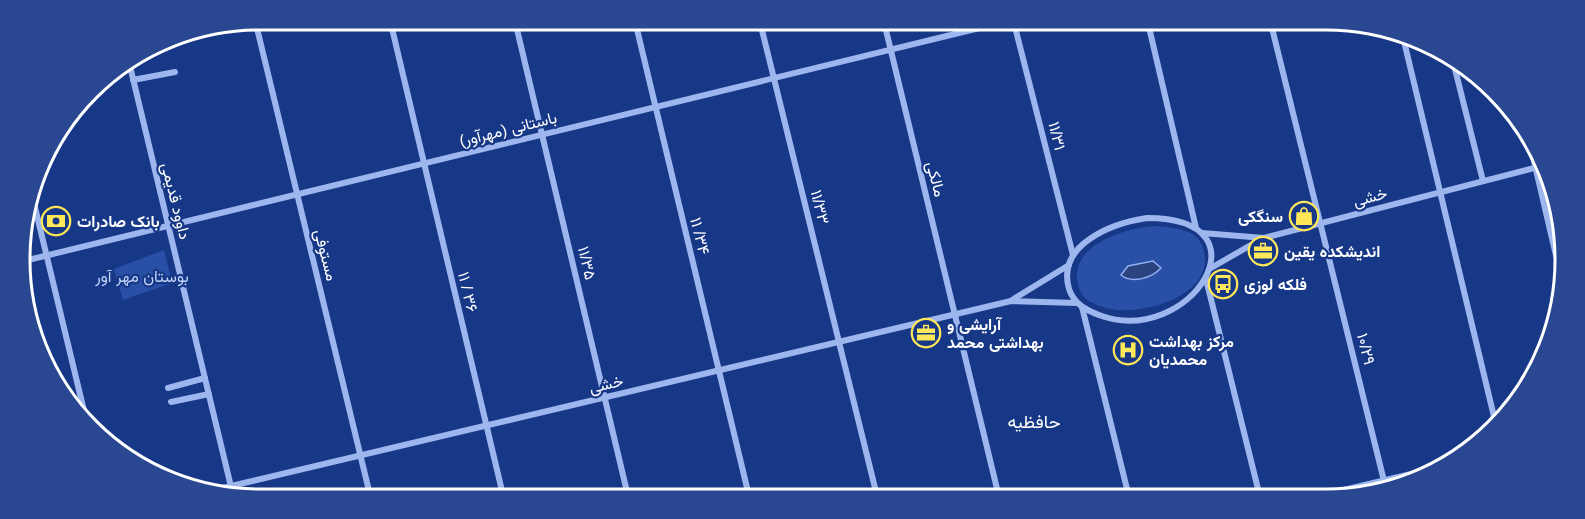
<svg xmlns="http://www.w3.org/2000/svg" width="1585" height="519" font-family="Helvetica,Vazirmatn,sans-serif">
<style>
.green{fill:#294fa6}
.water{fill:#2b437e;stroke:#90aff0;stroke-width:1.5}
.lines{fill:none;stroke-linecap:round;stroke-linejoin:round}
.street{stroke:#9db6ee;stroke-width:6}
.labels{text-anchor:middle;dominant-baseline:central;stroke-width:4.5;stroke-linejoin:round;paint-order:stroke}
.street-label{font-size:16px;fill:#fff;stroke:#173887}
.poi-label{font-size:16px;font-weight:bold;fill:#fff;stroke:#173887;text-anchor:start}
.park-label{font-size:16px;fill:#c3d4fa;stroke:#173887}
.neighbourhood-label{font-size:18px;fill:#fff;stroke:#173887}
.rim{fill:none;stroke:#fff;stroke-width:3}
</style>
<rect width="100%" height="100%" fill="#173887"/>
<!-- green -->
<g class="green">
<path d="M1157,226C1167,227 1179,228 1188,232C1196,235 1201,241 1203,248C1219,296 1137,319 1103,307C1093,304 1082,299 1079,288C1065,245 1127,227 1157,226Z"/>
<path d="M164,250L172,283L123,300L114,269Z"/>
</g>
<!-- water -->
<path class="water" d="M1153,261L1161,268C1152,278 1132,284 1121,275L1128,266Z"/>
<g class="lines">
<!-- street -->
<g class="street">
<path d="M255,20L370,495"/>
<path d="M390,20L503,495"/>
<path d="M515,21L628,496"/>
<path d="M635,21L749,496"/>
<path d="M760,22L877,496"/>
<path d="M884,22L999,497"/>
<path d="M1014,23L1073,255"/>
<path d="M1148,23L1196,228"/>
<path d="M1271,24L1386,489"/>
<path d="M1403,37L1496,425"/>
<path d="M1452,57L1483,181"/>
<path d="M129,62L233,495"/>
<path d="M133,80L175,72"/>
<path d="M1527,131L1561,277"/>
<path d="M32,195L86,419"/>
<path d="M1147,218C1274,218 1189,349 1099,315C1086,310 1074,304 1069,289C1056,244 1113,223 1147,218Z"/>
<path d="M1202,233L1264,238L1542,166"/>
<path d="M24,261L1000,23"/>
<path d="M1211,268L1263,238"/>
<path d="M1206,279L1260,497"/>
<path d="M1012,300L1069,265"/>
<path d="M1082,307L1129,497"/>
<path d="M168,388L205,378"/>
<path d="M171,402L209,394"/>
<path d="M206,492L1011,301L1077,303"/>
<path d="M1314,497L1445,466"/>
</g>
</g>
<!-- icons -->
<defs>
<g id="shop-ring" transform="scale(1.5)"><circle r="9.5" fill="#173887" stroke="#ffe75a" stroke-width="1.5"/><path d="M-5-2.5h2.3a2.7 3.5 0 0 1 5.4 0H5L5.5 6h-11ZM-1.5-2.5h3a1.5 2.3 0 0 0-3 0Z" fill="#ffe75a"/></g>
<g id="bank-ring" transform="scale(1.5)"><circle r="9.5" fill="#173887" stroke="#ffe75a" stroke-width="1.5"/><path d="M-6-4H6V4H-6ZM0-2.3a2.3 2.3 0 1 0 0 4.6a2.3 2.3 0 1 0 0-4.6Z" fill="#ffe75a"/></g>
<g id="office-ring" transform="scale(1.5)"><circle r="9.5" fill="#173887" stroke="#ffe75a" stroke-width="1.5"/><path d="M-6-3h4V-5.5h4V-3h4V5H-6ZM-1-4.5V-3h2v-1.5ZM-6 0V1H6V0Z" fill="#ffe75a"/></g>
<g id="bus-ring" transform="scale(1.5)"><circle r="9.5" fill="#173887" stroke="#ffe75a" stroke-width="1.5"/><path d="M-5-6H5V4H4V6H2V4H-2V6H-4V4H-5ZM-3.5-4V0h7V-4ZM-3.5 1.2v1.5H-2V1.2ZM2 1.2v1.5H3.5V1.2Z" fill="#ffe75a"/></g>
<g id="hospital-ring" transform="scale(1.5)"><circle r="9.5" fill="#173887" stroke="#ffe75a" stroke-width="1.5"/><path d="M-5-5h3v3.5h4V-5h3V5h-3V1.5h-4V5h-3Z" fill="#ffe75a"/></g>
</defs>
<g fill-rule="evenodd">
<use href="#shop-ring" x="1304" y="216"/>
<use href="#bank-ring" x="56" y="221"/>
<use href="#office-ring" x="1263" y="251"/>
<use href="#bus-ring" x="1223" y="284"/>
<use href="#office-ring" x="926" y="333"/>
<use href="#hospital-ring" x="1128" y="350"/>
</g>
<g class="labels">
<!-- street labels -->
<g class="street-label">
<text transform="translate(508 129) rotate(-14)">باستانی (مهرآور)</text>
<text transform="translate(1057 136) rotate(76)">۱۱/۳۱</text>
<text transform="translate(936 179) rotate(76)">مالکی</text>
<text transform="translate(1370 197) rotate(-15)">خشی</text>
<text transform="translate(176 201) rotate(76)">داوود قدیمی</text>
<text transform="translate(820 207) rotate(76)">۱۱/۳۳</text>
<text transform="translate(700 236) rotate(76)">۱۱ /۳۴</text>
<text transform="translate(326 255) rotate(76)">مستوفی</text>
<text transform="translate(587 263) rotate(77)">۱۱/۳۵</text>
<text transform="translate(468 292) rotate(77)">۱۱ / ۳۶</text>
<text transform="translate(1366 349) rotate(76)">۱۰/۲۹</text>
<text transform="translate(606 384) rotate(-13)">خشی</text>
</g>
<!-- poi labels -->
<g class="poi-label">
<text x="1283" y="216" text-anchor="end">سنگکی</text>
<text x="77" y="221">بانک صادرات</text>
<text x="1284" y="251">اندیشکده یقین</text>
<text x="1244" y="284">فلکه لوزی</text>
<text x="947" y="324">آرایشی و<tspan x="947" dy="18">بهداشتی محمد</tspan></text>
<text x="1149" y="341">مرکز بهداشت<tspan x="1149" dy="18">محمدیان</tspan></text>
</g>
<!-- park labels -->
<g class="park-label">
<text x="142" y="276">بوستان مهر آور</text>
</g>
<!-- neighbourhood labels -->
<g class="neighbourhood-label">
<text x="1034" y="422">حافظیه</text>
</g>
</g>
<!-- crop -->
<path d="M0 0H1585V519H0ZM259 30H1326A229 229 0 0 1 1555 259V260A229 229 0 0 1 1326 489H259A229 229 0 0 1 30 260V259A229 229 0 0 1 259 30Z" fill="#2a4891" fill-rule="evenodd"/>
<path class="rim" d="M259 30H1326A229 229 0 0 1 1555 259V260A229 229 0 0 1 1326 489H259A229 229 0 0 1 30 260V259A229 229 0 0 1 259 30Z"/>
</svg>
